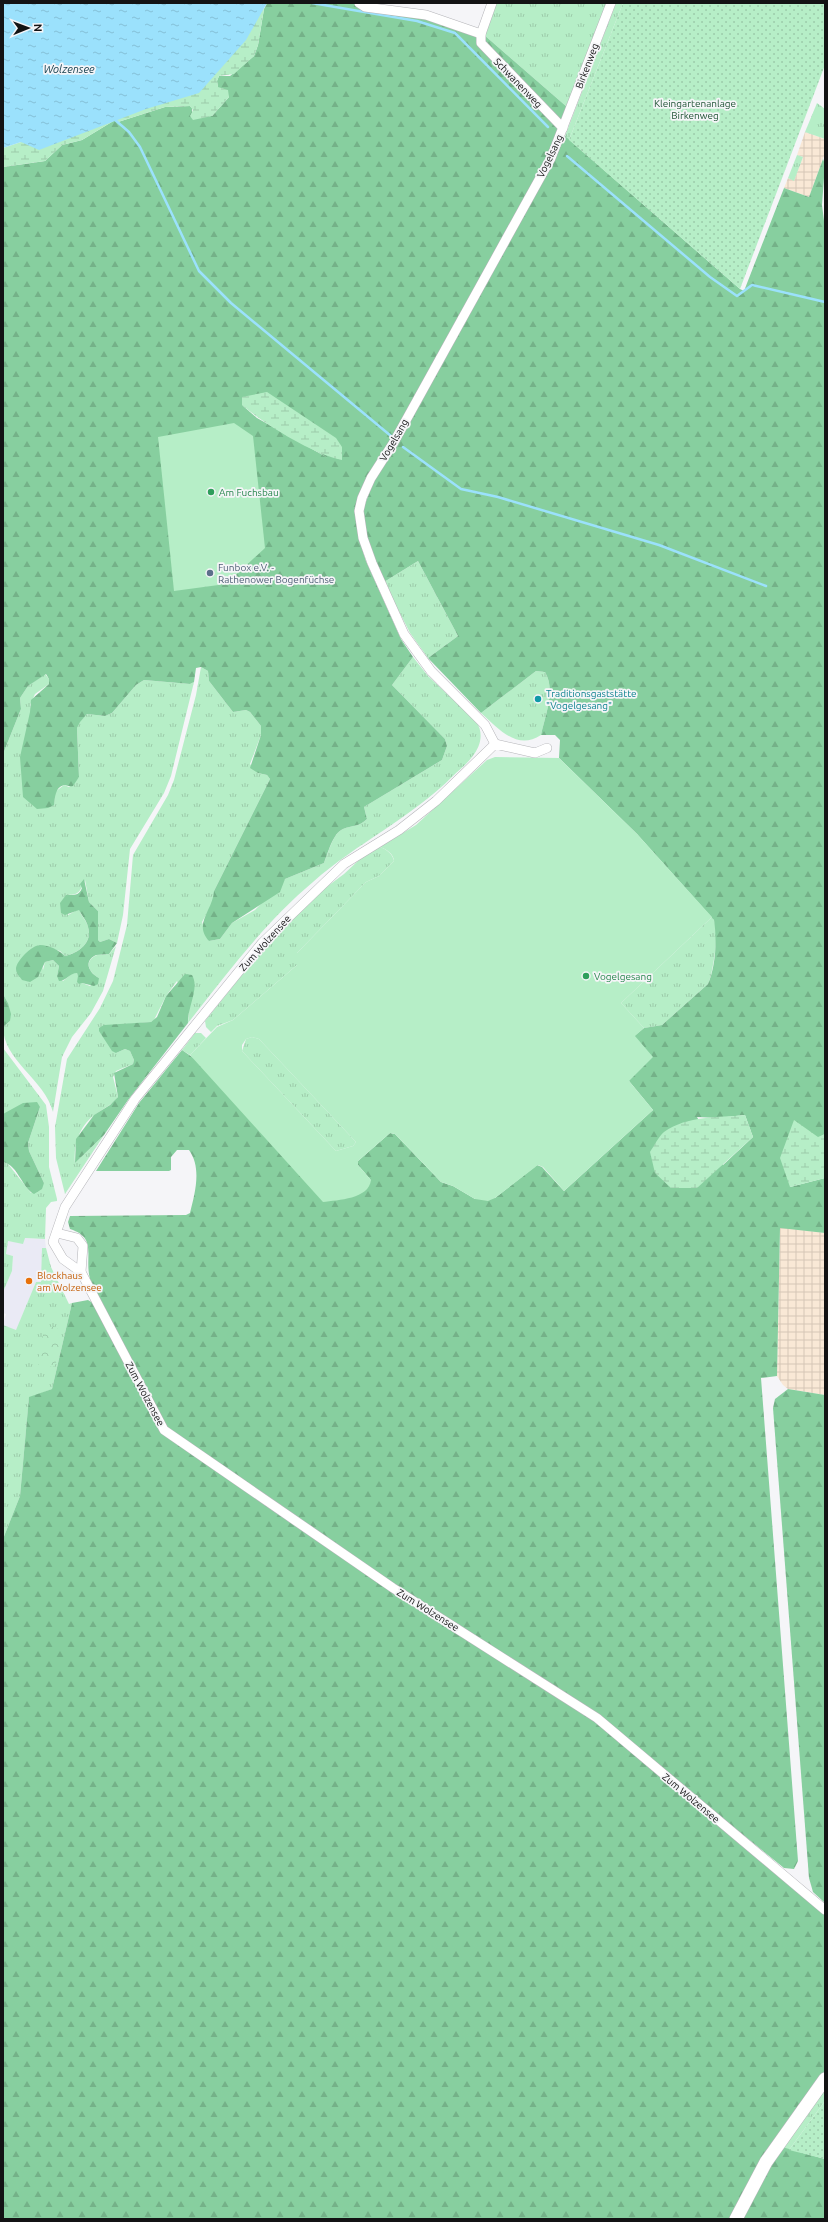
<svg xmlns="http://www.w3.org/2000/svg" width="828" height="2222" font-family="Ubuntu,sans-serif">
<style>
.built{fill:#eaeaf5}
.industrial{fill:url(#industrial-grid)}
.grass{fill:url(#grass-tufts)}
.forest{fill:url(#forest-firs);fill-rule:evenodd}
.wetland{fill:url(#wetland-marsh)}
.park{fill:url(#park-crowns)}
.garden{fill:url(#garden-dots)}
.pitch{fill:#b6eec7;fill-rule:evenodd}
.water{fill:url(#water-ripples)}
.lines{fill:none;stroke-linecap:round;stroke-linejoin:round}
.stream{stroke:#9be1fc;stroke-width:2.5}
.street-casing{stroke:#b5b5b9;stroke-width:10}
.secondary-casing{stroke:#b5b5b9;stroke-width:14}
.street{stroke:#fff;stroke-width:9}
.secondary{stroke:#fff;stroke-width:13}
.leisure-dot{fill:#2e9e5b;stroke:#f5f5f8;stroke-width:1.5}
.service-dot{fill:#5c6f8a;stroke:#f5f5f8;stroke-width:1.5}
.culture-dot{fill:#0f9aa8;stroke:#f5f5f8;stroke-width:1.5}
.food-dot{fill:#e8710a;stroke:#f5f5f8;stroke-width:1.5}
.labels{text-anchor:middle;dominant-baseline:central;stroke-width:3.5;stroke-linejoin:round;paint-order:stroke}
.street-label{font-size:10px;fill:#131314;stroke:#f5f5f8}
.park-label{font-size:10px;fill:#1f5334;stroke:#f5f5f8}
.leisure-label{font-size:10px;fill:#27864d;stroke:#f5f5f8;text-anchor:start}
.service-label{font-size:10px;fill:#4e5e75;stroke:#f5f5f8;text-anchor:start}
.culture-label{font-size:10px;fill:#0d838f;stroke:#f5f5f8;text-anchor:start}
.food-label{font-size:10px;fill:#c56008;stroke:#f5f5f8;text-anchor:start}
.water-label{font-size:11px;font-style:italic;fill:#16404e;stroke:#f5f5f8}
</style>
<defs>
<pattern id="industrial-grid" width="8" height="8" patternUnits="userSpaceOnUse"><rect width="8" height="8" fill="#f9e8d6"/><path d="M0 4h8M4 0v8" fill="none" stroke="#d5c6b7"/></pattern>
<pattern id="grass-tufts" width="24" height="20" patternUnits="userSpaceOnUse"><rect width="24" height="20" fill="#b6eec7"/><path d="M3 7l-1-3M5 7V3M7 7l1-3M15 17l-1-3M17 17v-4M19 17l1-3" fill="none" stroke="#9ccbaa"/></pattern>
<pattern id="forest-firs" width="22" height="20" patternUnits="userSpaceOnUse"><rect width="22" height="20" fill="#87cf9f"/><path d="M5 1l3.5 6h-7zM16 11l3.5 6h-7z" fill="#74b188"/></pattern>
<pattern id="wetland-marsh" width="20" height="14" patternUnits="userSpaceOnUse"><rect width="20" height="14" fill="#b6eec7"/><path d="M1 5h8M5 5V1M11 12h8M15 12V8" fill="none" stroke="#9ccbaa"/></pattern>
<pattern id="park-crowns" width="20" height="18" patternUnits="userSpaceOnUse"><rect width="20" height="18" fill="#b6eec7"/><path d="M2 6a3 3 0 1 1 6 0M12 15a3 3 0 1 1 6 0" fill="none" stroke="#9ccbaa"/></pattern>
<pattern id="garden-dots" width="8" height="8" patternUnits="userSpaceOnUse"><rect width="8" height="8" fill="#b6eec7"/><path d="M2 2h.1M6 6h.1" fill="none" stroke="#9ccbaa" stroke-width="1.8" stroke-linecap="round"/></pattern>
<pattern id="water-ripples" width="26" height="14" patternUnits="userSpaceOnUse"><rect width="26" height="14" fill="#9be1fc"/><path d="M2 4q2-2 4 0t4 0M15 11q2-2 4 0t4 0" fill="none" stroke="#85c0d7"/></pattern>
</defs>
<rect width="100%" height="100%" fill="#f5f5f8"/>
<!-- built -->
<path class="built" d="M24,1238L45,1239L46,1248H43L42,1282H36L16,1331L3,1325L6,1314L3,1313V1292L12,1271L13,1256L6,1254L8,1241L23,1243Z"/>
<!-- industrial -->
<g class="industrial">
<path d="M805,132L825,139V153L809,197L784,188L788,178L794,180L803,157L797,155Z"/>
<path d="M780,1227L825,1233V1395L788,1389L783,1385L777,1376Z"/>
</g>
<!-- grass -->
<g class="grass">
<path d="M495,3H607L567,107L483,34Z"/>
<path d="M616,3H623L569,140L565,136Z"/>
<path d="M817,103L825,109V139L805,132Z"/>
<path d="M797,155L803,157L794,181L788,178Z"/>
<path d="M418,561L458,636L428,658L410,633L384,582Z"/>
<path d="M413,657L428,676L476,721C484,733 481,746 472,757C467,764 459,770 453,776C411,818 357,843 313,882C266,921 226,975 188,1023L189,1009L177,981L166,996L154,1020L151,1022L129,1024L116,1053L125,1049L130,1051L134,1060L133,1064L116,1071L113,1077L118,1097C112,1105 104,1108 96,1114C80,1124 73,1145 75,1163L104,1135L65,1194L56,1158L55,1127L67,1059L100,1008L113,981L127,925L133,855L168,795L174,780L196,695L201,667L208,671L209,681L233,712L246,710L250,712L261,726V735L250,764L258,773L267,775L270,779L214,891V901L202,922L209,941L220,939L232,923L255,910L285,879L324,863C328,854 333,833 343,829C352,825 359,827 367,819L364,807L442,760L447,746L445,739L392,685Z"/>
<path d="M536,671L545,672C556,690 545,716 541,735C517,751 499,729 481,713Z"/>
<path d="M45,674L49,679V684L35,694L30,705L54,804L55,792L64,785L69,787L79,777L77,728L79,722L87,714L105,716L112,713L136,685L144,680L190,684L194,682L171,776L164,793L130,849L123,915L117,943L109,939L100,942L98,940V911L89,902L85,880C80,892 79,895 66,895L68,915L79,909C81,916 87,921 88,927C93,942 79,953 65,956L60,951L38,945L43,970L45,962L53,960L59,966L57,976L63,981L73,973H77L82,983L90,986L99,978C89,973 83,961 97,955L109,954L116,946L103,991L91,1013L72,1037L62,1057L53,1112C45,1080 3,1060 3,1027L10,1021L8,1003L3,994V754L21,709L20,698L28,686Z"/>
<path d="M380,847C386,849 393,854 394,861L379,876L366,882L297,953V965L233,1020L217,1026L211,1032L206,1027L205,1021L265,946L317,894L344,874L360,859Z"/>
<path d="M712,917C721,926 713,973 708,984L662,1025L644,1028L621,1003Z"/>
<path d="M195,1033H201L206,1038L190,1055L182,1050Z"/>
<path d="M252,1037L259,1039L356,1142L353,1146L336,1151L242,1051L246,1039Z"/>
<path d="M3,1048L46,1105L49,1127V1167L57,1199V1201L51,1202L46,1208L45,1239L25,1238L23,1244L8,1241L6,1254L13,1256L12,1271L3,1292V1162L8,1164L31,1193L44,1183L29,1151L28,1143L40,1107L3,1114Z"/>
<path d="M42,1248H46L51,1267L69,1304L72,1303L52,1389L29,1398L20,1496L3,1539V1325L16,1330L36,1282H41Z"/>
<path d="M825,2088V2101L789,2150L782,2147Z"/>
</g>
<!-- forest -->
<g class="forest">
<path d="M267,3H354L361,8L425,17L483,34L567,107L547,156L391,440L369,475L359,539L366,561L401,639L413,657L392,685L445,739L447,746L442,760L364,807L367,819C359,827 352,825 343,829C333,833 328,853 324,863L285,879L280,892L232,923L220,939L209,941C193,924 213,910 214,891L270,779L267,775L258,773L250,768L261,735V726L250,712L246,710L233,712L209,681L208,671L201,667L196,668L194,682L190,684L144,680L136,685L112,713L105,716L87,714L80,722L77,728L79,777L73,786C69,787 67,785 64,785C55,787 55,798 54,805L48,808L37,809L23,797L20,757L30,712L31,700L49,684V679L46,674L28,686L20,698L21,709L3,754V167L45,161L62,145L82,140L115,120L118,122L165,107L190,106L192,108V113L212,116L229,97L224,89L218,88L217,81L219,76H230L254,56L258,45L264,9ZM242,405L328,458L257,418Z"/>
<path d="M565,136L740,289L744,291L784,188L809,197L823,159L825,164L822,205L825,229V1134L818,1138L790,1187L825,1178V1233L780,1228L777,1376L761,1378L798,1861L794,1869L784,1868L595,1715L390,1582L167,1429L90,1279C84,1256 98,1238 70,1229L68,1222L70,1216L186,1215L190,1213C195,1193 202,1168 189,1150H177L171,1157V1170L169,1171H96L139,1103L182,1050L371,1180L358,1165V1161L390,1133L395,1134L441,1182L453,1186L475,1199L495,1198L537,1165L542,1167L564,1191L653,1110L629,1081L634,1036L644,1028L662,1025L708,984C716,966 717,939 714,920L637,834L559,758L560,740L555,735H541C545,716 556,690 545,672L536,671L481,713L428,658L458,636L418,561L384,582L366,537L362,512L375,478L554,161ZM745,1115L753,1137L723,1165L697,1117L717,1118Z"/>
<path d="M84,879L89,902L98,911V940L100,942L109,939L117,943L109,954L96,955C83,961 89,973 99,978L98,984L94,986L82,983L79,984L77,982L78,976L77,973C70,973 66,981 59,981L57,976L59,966L53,960L45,962L38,977L30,982L22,980C20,977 16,973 16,969C16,961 32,945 40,945C49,945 59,950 65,956C79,953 93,942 88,927C87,921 82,916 79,910L65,915L61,913L60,903L66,895C74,895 79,896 82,888L80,884Z"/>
<path d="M185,974L192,975C200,988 187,1008 188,1023L128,1100L104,1135L75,1163L76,1139L94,1115L110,1105L118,1097L114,1073L133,1064L134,1060L130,1051L125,1049L116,1053L112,1051L99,1031V1028L104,1025L151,1022L157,1017L166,996Z"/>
<path d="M3,994L8,1003L11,1014L10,1021L3,1027Z"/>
<path d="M37,1102L40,1107L28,1143L29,1151L44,1183L42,1189L34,1194C21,1187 19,1166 3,1162V1114L23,1103Z"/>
<path d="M88,1300L93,1303L163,1434L594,1720L825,1914V2071L796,2112L731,2219H3V1539L20,1496L29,1397L52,1389L72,1303Z"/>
<path d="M788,1389L825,1395V1903L813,1892L809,1878L773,1408L775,1399Z"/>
<path d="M782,2147L825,2159V2219H742L753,2194Z"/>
</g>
<!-- wetland -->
<g class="wetland">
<path d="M264,9L258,45L254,56L234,74L219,76L217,81L218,87L228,90L229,97L212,116L193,120L190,116L193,110L190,106L165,107L118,122L115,120L82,140L62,145L45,161L3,167V148L21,142Z"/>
<path d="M267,392L336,438L342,447V460C314,455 264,424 242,405V397Z"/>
<path d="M745,1115L753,1137L697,1188H671L655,1173L650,1152C654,1146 659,1136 664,1132C688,1115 718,1118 745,1115Z"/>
<path d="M794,1120L818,1137L825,1134V1178L790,1187L780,1158Z"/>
</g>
<!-- park -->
<path class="park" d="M54,1326L57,1328C61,1339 62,1357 53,1367L38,1365C40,1353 39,1328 54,1326Z"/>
<!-- garden -->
<g class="garden">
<path d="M623,3H825V65L740,289L569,140Z"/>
<path d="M825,2101V2159L789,2150Z"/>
</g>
<!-- pitch -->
<g class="pitch">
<path d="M234,423L253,436L265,548L226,584L174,591L158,437Z"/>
<path d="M495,757L559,758L637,834L712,917L621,1003L644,1028L635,1036L653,1057L629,1081L653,1110L564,1191L543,1167L538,1165L495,1198L488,1201L475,1199L453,1186L441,1182L395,1134L390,1133L358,1161V1165L371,1180C369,1199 338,1200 323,1202L190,1055L217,1027L233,1020L297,965V953L366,882L379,876L394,861C394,854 386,849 380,847L416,825L487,760ZM252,1037L259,1039L356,1142L353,1146L336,1151L242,1051V1045L246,1039Z"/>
</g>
<!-- water -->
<path class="water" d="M3,3H267L246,40L199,93L146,109L39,150L21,142L3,148Z"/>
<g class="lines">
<!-- stream -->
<g class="stream">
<path d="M312,3L417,21L455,33L548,127"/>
<path d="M114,119L129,132L140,147L199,271L231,303L391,436"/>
<path d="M567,156L710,277L737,296L752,285L825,302"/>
<path d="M403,447L461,489L498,497L659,545L766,586"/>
</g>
<!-- street casing -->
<g class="street-casing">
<g id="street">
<path d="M359,3L365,7L426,15L481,34"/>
<path d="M492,3L481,34V43L563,128"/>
<path d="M495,744L485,725L431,671L404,634L372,563L363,538L359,511L362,498L371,478L394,442L551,158L611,3"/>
<path d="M547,748L535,753L495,744L436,801L399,830L344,864L262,943L135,1099L65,1207L53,1242L63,1259L81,1272L164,1430L393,1588L597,1718L825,1910"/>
<path d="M57,1233L77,1238L83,1246L81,1272"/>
</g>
</g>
<!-- secondary casing -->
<g class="secondary-casing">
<path id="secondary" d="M736,2219L766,2162L825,2079"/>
</g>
<!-- street -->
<use href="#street" class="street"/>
<!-- secondary -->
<use href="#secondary" class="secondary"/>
</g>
<!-- markers -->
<g class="leisure-dot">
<circle cx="211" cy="492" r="4"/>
<circle cx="586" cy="976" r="4"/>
</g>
<circle class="service-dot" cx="210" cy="573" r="4"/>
<circle class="culture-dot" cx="538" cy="699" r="4"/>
<circle class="food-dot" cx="29" cy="1281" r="4"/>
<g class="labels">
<!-- street labels -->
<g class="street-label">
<text transform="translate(587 66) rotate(-69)">Birkenweg</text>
<text transform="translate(518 83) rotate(46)">Schwanenweg</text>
<text transform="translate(550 156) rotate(-64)">Vogelsang</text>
<text transform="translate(394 440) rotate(-60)">Vogelsang</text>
<text transform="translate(265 943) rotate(-48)">Zum Wolzensee</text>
<text transform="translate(145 1394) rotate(62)">Zum Wolzensee</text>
<text transform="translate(428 1610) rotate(32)">Zum Wolzensee</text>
<text transform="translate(691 1798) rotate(40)">Zum Wolzensee</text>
</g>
<!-- park labels -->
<g class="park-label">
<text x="695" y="103">Kleingartenanlage<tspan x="695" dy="12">Birkenweg</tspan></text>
</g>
<!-- leisure labels -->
<g class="leisure-label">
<text x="219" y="492">Am Fuchsbau</text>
<text x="594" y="976">Vogelgesang</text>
</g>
<!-- service labels -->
<g class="service-label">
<text x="218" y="567">Funbox e.V. -<tspan x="218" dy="12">Rathenower Bogenfüchse</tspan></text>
</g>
<!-- culture labels -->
<g class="culture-label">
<text x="546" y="693">Traditionsgaststätte<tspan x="546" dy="12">"Vogelgesang"</tspan></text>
</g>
<!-- food labels -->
<g class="food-label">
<text x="37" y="1275">Blockhaus<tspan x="37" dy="12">am Wolzensee</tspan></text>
</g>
<!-- water labels -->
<g class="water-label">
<text x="69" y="69">Wolzensee</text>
</g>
</g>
<!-- border -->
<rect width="828" height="2222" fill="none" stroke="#131314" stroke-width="8"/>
<!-- north arrow -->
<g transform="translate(28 28) rotate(89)" stroke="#f5f5f8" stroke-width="3" paint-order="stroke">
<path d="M0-3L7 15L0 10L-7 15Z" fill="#131314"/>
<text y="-6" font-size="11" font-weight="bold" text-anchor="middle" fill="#131314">N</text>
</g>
</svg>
